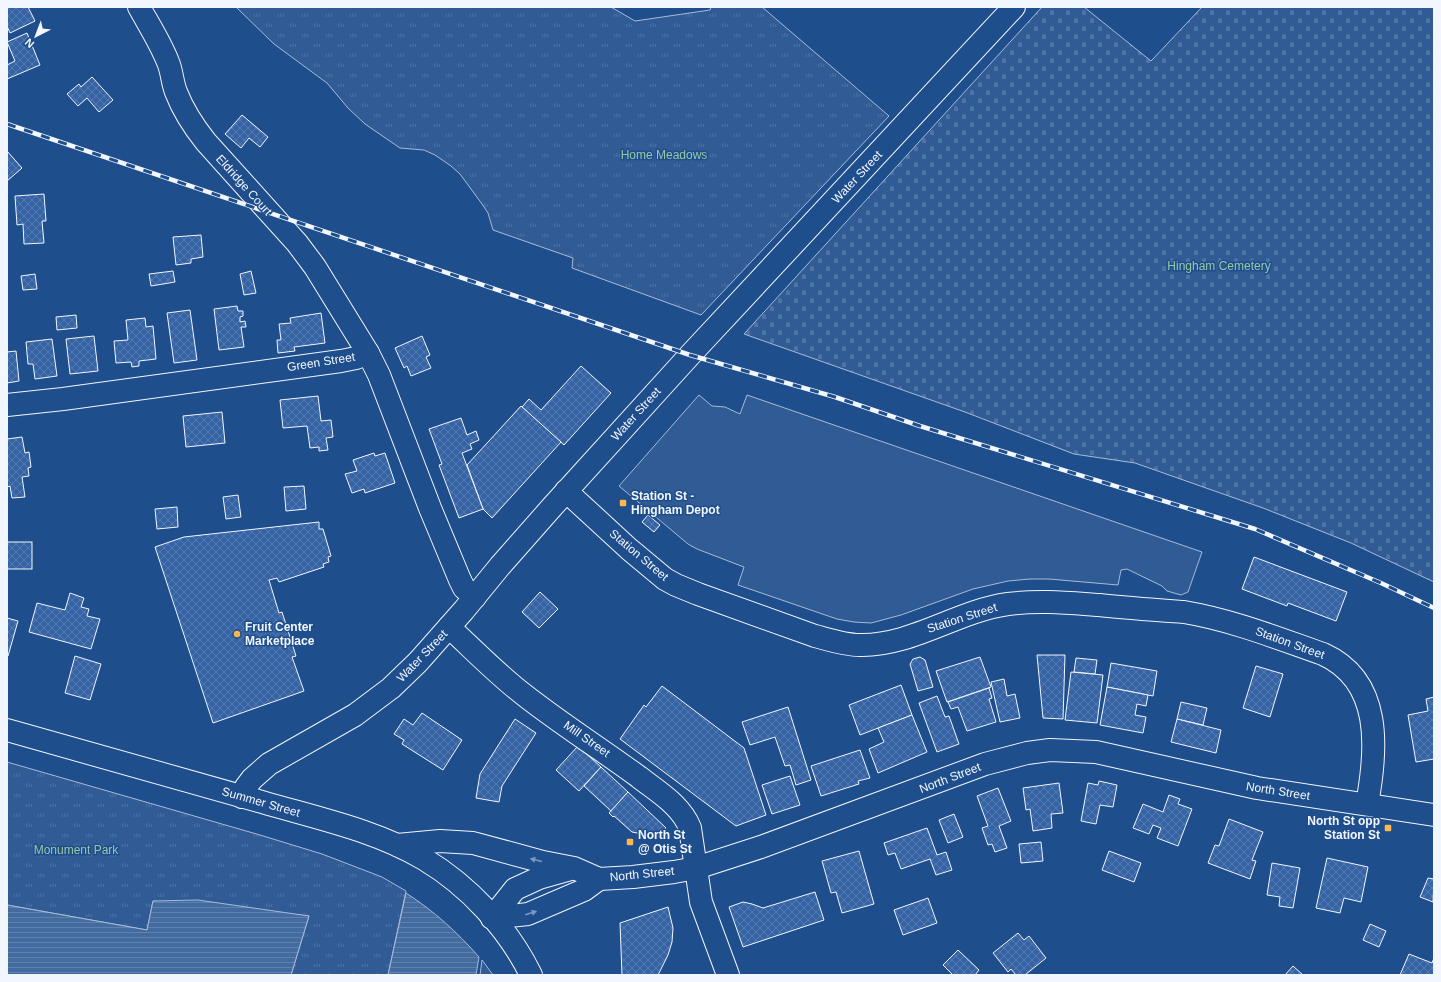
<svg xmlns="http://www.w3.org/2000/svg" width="1441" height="982" font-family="Helvetica,sans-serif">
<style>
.cemetery{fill:url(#cemetery-stones);stroke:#a8bbd7}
.park{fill:url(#park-tufts);stroke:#a8bbd7}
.built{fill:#305b95;stroke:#a8bbd7}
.water{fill:url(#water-rules);stroke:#a8bbd7}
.building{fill:url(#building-cross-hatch);stroke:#f2f6ff}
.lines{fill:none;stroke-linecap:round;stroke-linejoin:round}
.minor-casing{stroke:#f2f6ff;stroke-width:24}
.major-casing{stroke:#f2f6ff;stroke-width:24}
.minor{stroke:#1f4e8c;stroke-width:22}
.major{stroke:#1f4e8c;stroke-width:22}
.rail-casing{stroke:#f2f6ff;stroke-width:4.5}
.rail{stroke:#1f4e8c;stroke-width:3;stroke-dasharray:9;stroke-linecap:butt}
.oneway{fill:#7e9ac0}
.poi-dot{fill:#ffb74d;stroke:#1f4e8c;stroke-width:1.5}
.labels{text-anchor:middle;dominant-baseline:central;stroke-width:3;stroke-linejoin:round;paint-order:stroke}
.park-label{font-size:12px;fill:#97c8a6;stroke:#1f4e8c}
.street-label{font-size:12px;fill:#f2f6ff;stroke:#1f4e8c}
.poi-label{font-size:12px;font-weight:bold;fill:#f2f6ff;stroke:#1f4e8c;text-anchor:start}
</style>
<defs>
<pattern id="cemetery-stones" width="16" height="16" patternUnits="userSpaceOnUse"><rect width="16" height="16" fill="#305b95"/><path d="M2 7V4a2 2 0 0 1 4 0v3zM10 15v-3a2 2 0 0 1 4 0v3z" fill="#4e73a5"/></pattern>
<pattern id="park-tufts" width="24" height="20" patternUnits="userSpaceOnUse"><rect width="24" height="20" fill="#305b95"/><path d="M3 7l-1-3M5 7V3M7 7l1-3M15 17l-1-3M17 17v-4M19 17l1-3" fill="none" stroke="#4e73a5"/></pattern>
<pattern id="water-rules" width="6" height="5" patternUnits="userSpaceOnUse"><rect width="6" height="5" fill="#446ba0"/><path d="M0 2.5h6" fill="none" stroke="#5f81ae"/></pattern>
<pattern id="building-cross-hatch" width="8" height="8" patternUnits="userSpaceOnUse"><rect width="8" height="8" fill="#3563a3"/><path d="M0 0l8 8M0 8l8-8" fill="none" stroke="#537ab1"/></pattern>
</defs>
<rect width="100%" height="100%" fill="#1f4e8c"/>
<!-- cemetery -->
<path class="cemetery" d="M1042,7H1084L1151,61L1202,7H1434V582L1351,543L1263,508L1135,463L1074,454L965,412L744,334Z"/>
<!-- park -->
<g class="park">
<path d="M236,7H611L635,21L710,10L711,7H762L889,116L701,315L572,268L573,258L493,230L488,213L482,204L460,174L451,166L435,155L424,150L400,148L365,124L348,108L327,83L274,44Z"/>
<path d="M7,762L260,835L322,854L382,877L406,891L388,975H291L309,916L153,901L147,930L7,905Z"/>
</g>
<!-- built -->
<g class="built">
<path d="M699,395L712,406L725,407L740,414L747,395L1202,552L1188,592L1181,595L1167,591L1162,586L1127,569L1121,570L1118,585L1049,579H1030L1008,581L973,589L901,615L871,623L854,622L837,619L738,585L744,567L697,549L688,544L619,486Z"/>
<path d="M482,960L493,975H480Z"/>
</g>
<!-- water -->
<g class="water">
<path d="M406,893C434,911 457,932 479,957L476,975H388Z"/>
<path d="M198,900L309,916L291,975H7V905L147,930L153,901Z"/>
</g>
<!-- building -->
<g class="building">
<path d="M7,7H28L35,21L10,33L7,26Z"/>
<path d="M27,33L40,65L7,79V65L15,61L7,42Z"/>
<path d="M92,77L113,100L99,112L87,98L78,106L67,94L79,84L81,87Z"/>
<path d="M242,115L268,137L260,147L249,138L241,148L225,134Z"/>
<path d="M7,151L22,168L7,181Z"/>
<path d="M44,194L46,221H42L44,243L24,244L23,224L17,225L15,196Z"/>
<path d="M201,235L203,257L191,259V263L176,265L173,237Z"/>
<path d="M173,271L175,282L151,286L149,274Z"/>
<path d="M251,271L256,293L244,295L240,274Z"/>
<path d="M35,274L37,289L23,290L21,276Z"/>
<path d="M237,306L238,311H243V316L240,317V322L245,321L246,327H241L244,347L219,350L214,309Z"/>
<path d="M190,310L197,360L174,363L167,313Z"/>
<path d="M321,313L325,343L294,347L295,351L278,353L277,340H281L279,324L291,323L290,318Z"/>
<path d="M76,315L77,328L57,330L56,317Z"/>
<path d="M145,318L146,327L153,326L156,359L139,361V366L132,367L131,362L116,363L114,341L128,340L126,320Z"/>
<path d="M94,336L98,371L70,374L66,339Z"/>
<path d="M422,336L430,355L426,357L431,368L411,376L407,366L404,368L395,348Z"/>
<path d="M52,339L57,376L35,379L33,364H28L26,342Z"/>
<path d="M16,351L19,381L7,383V352Z"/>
<path d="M581,366L611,393L564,445L522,407L529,399L541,410Z"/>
<path d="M318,396L321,421L331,420L333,437L326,438L328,450L319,451V447L310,448L307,426L283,428L280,400Z"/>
<path d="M521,406L561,442L492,518L483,509L467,465Z"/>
<path d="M222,412L225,443L186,447L183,416Z"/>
<path d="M461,418L467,435L476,431L479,440L470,444L472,449L462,453L483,509L459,518L439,465L442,464L429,429Z"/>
<path d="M22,437L25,453L29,452L31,467L28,468L29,476L22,477L25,497L12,498L10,486L7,487V439Z"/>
<path d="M374,453L375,456L385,453L395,483L365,493L364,489L352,493L345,474L357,471L353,460Z"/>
<path d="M304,486L306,509L286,511L284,487Z"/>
<path d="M238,495L241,517L226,519L223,497Z"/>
<path d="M177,507L178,527L157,529L155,509Z"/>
<path d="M648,515L660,525L654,532L642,522Z"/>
<path d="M319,522V529H323L331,556L328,557L329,562L323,564L324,567L279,582L277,578L269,580L279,613L282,612L296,656L292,657L304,691L213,723L155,547L184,537Z"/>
<rect x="7" y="542" width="25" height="27"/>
<path d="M1254,557L1347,592L1336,621L1288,603L1287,606L1242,589Z"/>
<path d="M540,592L558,609L539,628L522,612Z"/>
<path d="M70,593L84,598L81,607L89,609L87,616L100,619L91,649L29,632L37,603L65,610Z"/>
<path d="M7,618L18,621L8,656H7Z"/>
<path d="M1037,655H1065L1063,719L1043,718Z"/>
<path d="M75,656L101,664L90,700L65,693Z"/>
<path d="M920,657L925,660L933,687L918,691L910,664L913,659Z"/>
<path d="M980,657L991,687L947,702L936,671Z"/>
<path d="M1076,658L1097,660L1095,674L1074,672Z"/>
<path d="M1111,663L1157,671L1153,696L1107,687Z"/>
<path d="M1256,666L1283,674L1270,717L1243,708Z"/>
<path d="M1071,672L1103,675L1097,723L1065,720Z"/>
<path d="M1004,679L1007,696L1015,694L1020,718L1000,722L991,682Z"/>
<path d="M901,685L912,715L860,735L849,705Z"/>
<path d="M662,686L744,748L766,815L736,826L620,739L644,705L646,707Z"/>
<path d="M1107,687L1148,695L1146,706L1137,704L1135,715L1146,717L1143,733L1100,725Z"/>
<path d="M989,688L992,698L989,699L996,722L967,731L958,707L951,709L948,702Z"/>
<path d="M937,696L945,717L949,716L959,744L937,752L919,703Z"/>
<path d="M1434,697V759L1416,762L1408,715L1428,711L1426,699Z"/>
<path d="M1181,702L1207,708L1203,725L1177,719Z"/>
<path d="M788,707L811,780L796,785L790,765L785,766L775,737L750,745L742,722Z"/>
<path d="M422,713L462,740L443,770L402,744L404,740L394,734L404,719L413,725Z"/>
<path d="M912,715L927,752L878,773L869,749L884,742L878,728Z"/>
<path d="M515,719L536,733L502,786L499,802L476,798L480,774Z"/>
<path d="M1177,719L1221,730L1216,753L1171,742Z"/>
<path d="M578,746L601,767L579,791L556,770Z"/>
<path d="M860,750L870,778L858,781L859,784L821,796L811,766Z"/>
<path d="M601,767L628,792L611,811L584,786Z"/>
<path d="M790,776L800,805L772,814L762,785Z"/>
<path d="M1099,781L1117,785L1113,807L1100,805L1096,824L1081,821L1088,783L1098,785Z"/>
<path d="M1059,783L1063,813L1051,814L1052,828L1033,831L1030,809L1026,810L1023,788Z"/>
<path d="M998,788L1011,821L999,826L1007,848L995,852L992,844L988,845L982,828L988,826L977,796Z"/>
<path d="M628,792L666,828L658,837L632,832L614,816L613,817L609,813Z"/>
<path d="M1169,795L1180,799L1178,804L1192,809L1178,846L1157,838L1161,828L1153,825L1149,834L1133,828L1143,804L1163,812Z"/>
<path d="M954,814L963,837L948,843L939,820Z"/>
<path d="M1229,819L1263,832L1252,860L1256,861L1250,879L1208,863L1215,845L1219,846Z"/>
<path d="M927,828L937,855L946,852L952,870L936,875L930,859L901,869L895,853L888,855L884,843Z"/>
<path d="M1041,842L1043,861L1021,863L1019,844Z"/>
<path d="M859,851L874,904L842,913L836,892L831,893L822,861Z"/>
<path d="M1109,851L1141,863L1134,882L1102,870Z"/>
<path d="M1327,858L1368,867L1361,902L1344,898L1340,913L1316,908Z"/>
<path d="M1272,863L1300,868L1293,908L1279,906L1280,897L1267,895Z"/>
<path d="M1428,878L1434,879L1433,902L1420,897Z"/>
<path d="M815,892L824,920L743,947L729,907L743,902L752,904L763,908Z"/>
<path d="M928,898L937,923L903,935L894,910Z"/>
<path d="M668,907L673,928L672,942L668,955L658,975H622L620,923Z"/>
<path d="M1370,924L1386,931L1379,947L1363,940Z"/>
<path d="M1018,933L1024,940L1029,936L1046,958L1025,975H1016L1011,969L1008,972L993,953Z"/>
<path d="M958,950L979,970L975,975H953L943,965Z"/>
<path d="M1409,954L1432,963L1434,958V975H1400Z"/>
<path d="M1293,966L1303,975H1285Z"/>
</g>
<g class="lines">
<!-- minor casing -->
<g class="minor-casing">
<g id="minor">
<path d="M139,7C149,25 160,42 168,62C172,71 172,82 176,92C183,110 194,127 206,142L297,243L315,267L368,353L379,375L430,508L460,580L464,588L475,597"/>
<path d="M7,405L63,399L341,361L356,358L368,353"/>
<path d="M566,491L629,549L665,579L676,585L698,594L815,636C830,640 845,645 860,645C912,646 957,611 1008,604C1039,600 1069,603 1099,605C1127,608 1156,610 1184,612C1232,620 1277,638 1323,654C1383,681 1377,750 1367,804"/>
<path d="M449,627C474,650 497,674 523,694C561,724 601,749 639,777C658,792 681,805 690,828L701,902L728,975"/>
</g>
</g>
<!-- major casing -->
<g class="major-casing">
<g id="major">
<path d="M7,730C92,754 177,778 262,802C316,818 375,830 424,859C469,886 508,928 531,975"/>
<path d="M242,797L246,787L252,779L269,764L355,715L391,688L418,662L464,610L500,566L552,507L690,355L1014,7"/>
<path d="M397,845L440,841L473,843L543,862L574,868L599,879L633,877L674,872L696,868L761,847L985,764L1027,753L1050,750L1096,752L1257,788L1434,815"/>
<path d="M492,918L528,914L584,890L599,879"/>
<path d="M492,918L515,889L539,878L571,869"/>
</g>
</g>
<!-- minor -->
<use href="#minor" class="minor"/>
<!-- major -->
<use href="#major" class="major"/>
<!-- rail casing -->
<g class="rail-casing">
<path id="rail" d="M7,124L690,355L835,397L920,426L1255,529L1381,583L1434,608"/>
</g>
<!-- rail -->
<use href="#rail" class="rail"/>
</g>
<!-- one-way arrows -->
<defs><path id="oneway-solid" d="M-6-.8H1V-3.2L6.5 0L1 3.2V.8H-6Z"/></defs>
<g class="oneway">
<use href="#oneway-solid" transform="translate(536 860) rotate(-166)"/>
<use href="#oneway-solid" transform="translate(531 913) rotate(-17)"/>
</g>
<!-- markers -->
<g class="poi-dot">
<rect x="619" y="499" width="8" height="8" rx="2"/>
<circle cx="237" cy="634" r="4"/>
<rect x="1384" y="824" width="8" height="8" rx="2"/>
<rect x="626" y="838" width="8" height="8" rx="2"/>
</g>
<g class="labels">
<!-- park labels -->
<g class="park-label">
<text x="664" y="155">Home Meadows</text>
<text x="1219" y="266">Hingham Cemetery</text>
<text x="76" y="850">Monument Park</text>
</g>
<!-- street labels -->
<g class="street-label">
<text transform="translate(857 177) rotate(-47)">Water Street</text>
<text transform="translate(244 185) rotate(48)">Eldridge Court</text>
<text transform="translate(321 362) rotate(-9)">Green Street</text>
<text transform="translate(636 414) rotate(-48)">Water Street</text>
<text transform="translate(639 555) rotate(40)">Station Street</text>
<text transform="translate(962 618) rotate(-18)">Station Street</text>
<text transform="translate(1290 643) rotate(20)">Station Street</text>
<text transform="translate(422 656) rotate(-46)">Water Street</text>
<text transform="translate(587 739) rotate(35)">Mill Street</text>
<text transform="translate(950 778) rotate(-21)">North Street</text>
<text transform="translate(1278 791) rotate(9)">North Street</text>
<text transform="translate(261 802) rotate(16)">Summer Street</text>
<text transform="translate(642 874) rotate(-6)">North Street</text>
</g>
<!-- poi labels -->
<g class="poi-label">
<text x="631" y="496">Station St -<tspan x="631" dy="14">Hingham Depot</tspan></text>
<text x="245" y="627">Fruit Center<tspan x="245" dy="14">Marketplace</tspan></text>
<text x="1380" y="821" text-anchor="end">North St opp<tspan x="1380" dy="14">Station St</tspan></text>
<text x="638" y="835">North St<tspan x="638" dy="14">@ Otis St</tspan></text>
</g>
</g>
<!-- border -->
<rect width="1441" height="982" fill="none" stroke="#f2f6ff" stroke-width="16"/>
<!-- north arrow -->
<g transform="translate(36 36) rotate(222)" stroke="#1f4e8c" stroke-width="3" paint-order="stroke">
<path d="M0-3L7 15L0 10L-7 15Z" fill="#f2f6ff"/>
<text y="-6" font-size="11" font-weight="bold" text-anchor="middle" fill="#f2f6ff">N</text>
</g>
</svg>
